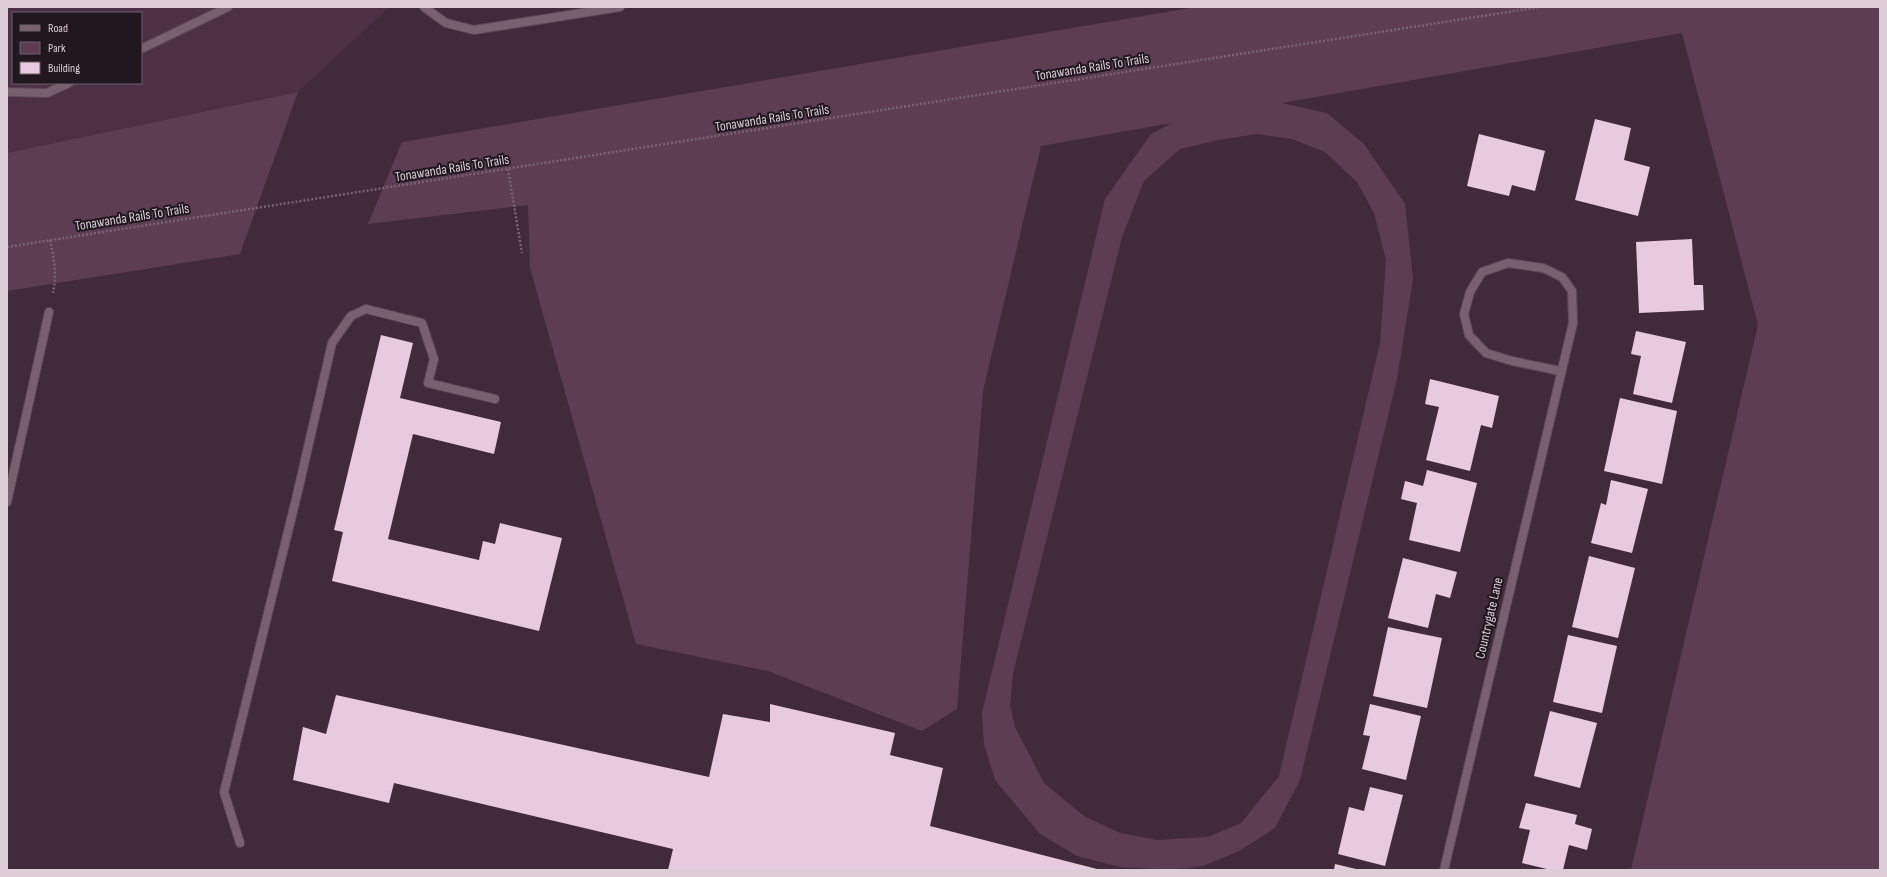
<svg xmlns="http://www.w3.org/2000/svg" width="1887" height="877" font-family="'Sofia Sans Condensed',sans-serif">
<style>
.built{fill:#4d3044;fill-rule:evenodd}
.green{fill:#5c3d52;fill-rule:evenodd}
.building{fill:#e7cadd}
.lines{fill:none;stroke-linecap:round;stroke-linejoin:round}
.lane-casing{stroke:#5d4856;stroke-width:10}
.street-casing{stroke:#5d4856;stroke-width:10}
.path{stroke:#796572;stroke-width:2.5;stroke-dasharray:2 2;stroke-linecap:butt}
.lane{stroke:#78606f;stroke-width:8}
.street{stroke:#78606f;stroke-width:8}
.labels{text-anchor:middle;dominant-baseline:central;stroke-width:4;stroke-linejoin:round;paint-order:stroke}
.street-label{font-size:14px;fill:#dccdd6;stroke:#21171e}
</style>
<rect width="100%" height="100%" fill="#412b3a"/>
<!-- built -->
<path class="built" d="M7,7H389L298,92L7,153ZM13,13H141V83H13Z"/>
<!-- green -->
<g class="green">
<path d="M1196,7H1880V870H1631L1758,325L1682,33L1282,103L1327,113L1364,144L1405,204L1413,279L1397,379L1300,780L1275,828L1239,851L1203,866L1174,870L1120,867L1077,856L1040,834L995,780L984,744L982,713L1105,199L1151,134L1172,123L1041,146L983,391L957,709L922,731L768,671L636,644L530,268L528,205L368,224L402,142ZM1257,134L1292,139L1325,152L1357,182L1374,213L1386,260L1380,343L1279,776L1241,823L1208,837L1157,840L1120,833L1084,816L1044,783L1015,727L1010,705L1013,673L1122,237L1144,181L1180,149L1219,140Z"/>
<path d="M298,92L240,254L7,291V153Z"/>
</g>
<!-- building -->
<g class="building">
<path d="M1595,119L1631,128L1624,160L1650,167L1638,216L1575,200Z"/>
<path d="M1479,134L1545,151L1535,191L1512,185L1509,196L1467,186Z"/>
<path d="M1692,239L1694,285H1703L1704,310L1639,313L1636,242Z"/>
<path d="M1636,331L1686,342L1672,403L1633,394L1641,356L1631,354Z"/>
<path d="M381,335L413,343L400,398L501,422L494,454L413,434L388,539L479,560L483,541L495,544L500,523L562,538L539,631L332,581L343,532L334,530Z"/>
<path d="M1430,379L1499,396L1492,428L1481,425L1470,471L1426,460L1439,407L1425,404Z"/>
<path d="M1620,398L1677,411L1662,484L1604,471Z"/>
<path d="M1427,470L1477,483L1460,552L1409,540L1417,503L1401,499L1405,481L1423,486Z"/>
<path d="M1611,480L1648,489L1632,553L1591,543L1601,503L1606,505Z"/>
<path d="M1589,556L1635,568L1618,638L1572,627Z"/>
<path d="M1403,558L1457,572L1450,598L1436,594L1428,628L1388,618Z"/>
<path d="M1388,627L1442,638L1427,708L1373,696Z"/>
<path d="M1568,635L1617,646L1602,713L1553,702Z"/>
<path d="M336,695L709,777L723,714L770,722V704L895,733L890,755L943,768L930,826L1101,870H668L673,849L394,783L389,803L293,780L303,727L326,734Z"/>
<path d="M1370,704L1421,716L1406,780L1362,769L1370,736L1363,735Z"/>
<path d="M1550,711L1597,723L1580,788L1534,776Z"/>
<path d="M1370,787L1403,795L1385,866L1338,854L1349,807L1364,811Z"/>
<path d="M1526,803L1577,815L1575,824L1592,829L1587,850L1569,845L1563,870H1551L1522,863L1530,830L1519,828Z"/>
<path d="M1335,864L1356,869V870H1334Z"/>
</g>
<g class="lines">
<!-- lane casing -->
<g class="lane-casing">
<g id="lane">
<path d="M424,7L446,23L474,30L620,7"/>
<path d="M141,49L228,7"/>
<path d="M7,92L47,93L69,83"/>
<path d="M240,843L224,792L297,495L332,343L351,316L366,309L422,323L434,359L428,383L495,399"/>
</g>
</g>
<!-- street casing -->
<g class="street-casing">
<g id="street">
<path d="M7,502L49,312"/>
<path d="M1444,870L1573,323L1572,291L1562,277L1543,268L1508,263L1482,272L1470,292L1464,314L1469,335L1486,353L1512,361L1560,371"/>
</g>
</g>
<!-- path -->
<g class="path">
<path d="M508,169L522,253"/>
<path d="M50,240C54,258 57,275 53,293"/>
<path d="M7,247L1540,7"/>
</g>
<!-- lane -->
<use href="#lane" class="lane"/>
<!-- street -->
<use href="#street" class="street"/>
</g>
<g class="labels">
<!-- street labels -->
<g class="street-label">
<text transform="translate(1092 67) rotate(-9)">Tonawanda Rails To Trails</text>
<text transform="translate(772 118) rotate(-9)">Tonawanda Rails To Trails</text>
<text transform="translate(452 168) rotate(-9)">Tonawanda Rails To Trails</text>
<text transform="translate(132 217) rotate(-9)">Tonawanda Rails To Trails</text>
<text transform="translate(1489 618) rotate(-77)">Countrygate Lane</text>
</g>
</g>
<!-- border -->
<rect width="1887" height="877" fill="none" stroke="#dccdd6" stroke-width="16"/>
<!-- legend -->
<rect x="12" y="12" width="130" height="72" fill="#21171e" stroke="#6c6068"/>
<rect x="20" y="25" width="20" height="6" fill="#78606f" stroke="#6c6068"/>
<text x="48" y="32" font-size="12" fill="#dccdd6">Road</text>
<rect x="20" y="42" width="20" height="12" fill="#5c3d52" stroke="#6c6068"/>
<text x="48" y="52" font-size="12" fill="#dccdd6">Park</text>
<rect x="20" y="62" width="20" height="12" fill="#e7cadd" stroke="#6c6068"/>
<text x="48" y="72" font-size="12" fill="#dccdd6">Building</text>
</svg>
